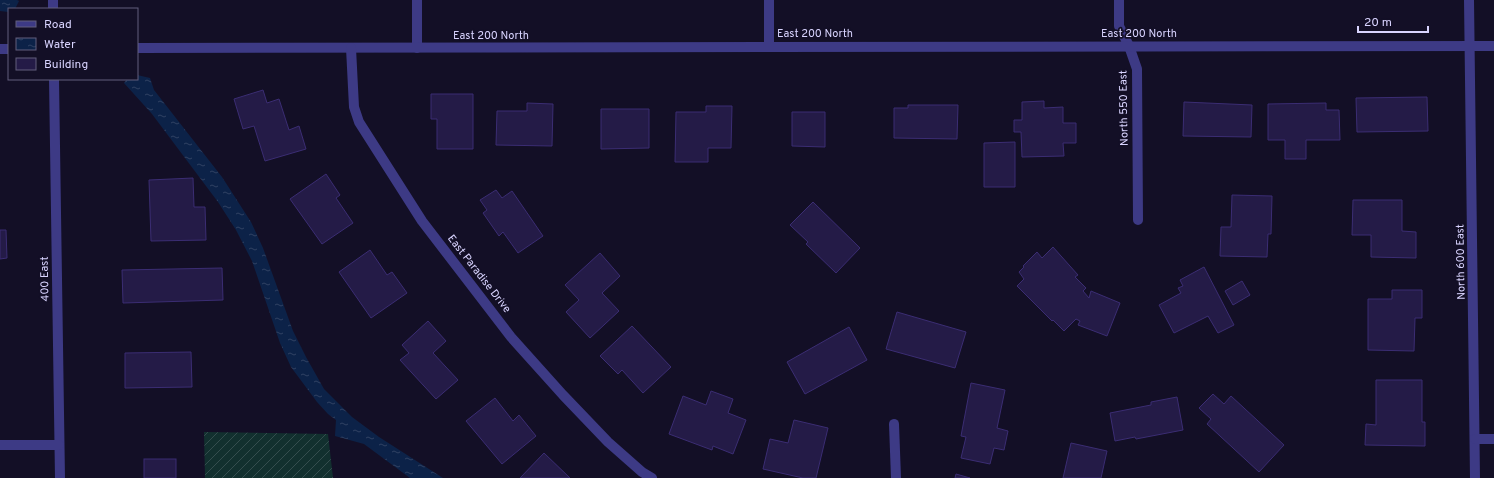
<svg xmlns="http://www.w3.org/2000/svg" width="1494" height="478" font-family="Overpass,sans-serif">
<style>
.garden{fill:url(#garden-furrows)}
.water{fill:url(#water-ripples)}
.building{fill:#241b47;stroke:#3b2d73}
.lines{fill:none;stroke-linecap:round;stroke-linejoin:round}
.minor{stroke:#3d3a85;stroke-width:10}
.labels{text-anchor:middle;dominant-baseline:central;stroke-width:3.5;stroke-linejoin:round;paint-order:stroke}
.street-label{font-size:11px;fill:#d9d4ff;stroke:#130f26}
</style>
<defs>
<pattern id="garden-furrows" width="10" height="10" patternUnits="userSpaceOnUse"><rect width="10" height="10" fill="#12302f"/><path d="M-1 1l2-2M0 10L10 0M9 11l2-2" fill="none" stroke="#344d4e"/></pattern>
<pattern id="water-ripples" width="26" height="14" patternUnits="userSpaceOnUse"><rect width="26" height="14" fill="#0c2248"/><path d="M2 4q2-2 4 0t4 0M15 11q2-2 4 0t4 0" fill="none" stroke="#2f4163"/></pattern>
</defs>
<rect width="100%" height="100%" fill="#130f26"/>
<!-- garden -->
<path class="garden" d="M204,432L328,434L333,478H205Z"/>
<!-- water -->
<g class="water">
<path d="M0,0H17L19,1L15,9H9V12L0,11Z"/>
<path d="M137,75L150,78L154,90L222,177L251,222L263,248L293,331L306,357L324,389L352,417L379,437L443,478H410L364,444L335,436L336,420L328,414L317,402L291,367L280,343L252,261L236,230L218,202L152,114L124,83L127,79H137Z"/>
</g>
<!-- building -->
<g class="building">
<path d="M263,90L267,103L279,99L289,130L299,126L306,149L265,161L254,126L243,129L234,99Z"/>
<path d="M431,94H473V149H437V119H431Z"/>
<path d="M1427,97L1428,131L1357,132L1356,98Z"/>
<path d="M1044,101V108L1063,107V123H1076V143H1063L1064,156L1022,157L1021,132H1014V120H1022V102Z"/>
<path d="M1184,102L1252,105L1251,137L1183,136Z"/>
<path d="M527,103L553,104L552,146L496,145L497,111H527Z"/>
<path d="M1326,103V110H1339L1340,140H1306V159H1285V140H1268V104Z"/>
<path d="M908,105H958L957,139L894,138V108H908Z"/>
<path d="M706,106H732L731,148H708V162H675L676,112H706Z"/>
<path d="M601,109H649V148L601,149Z"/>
<path d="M792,112H825V147L792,146Z"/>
<path d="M1015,142V187H984V143Z"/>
<path d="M326,174L340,195L336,198L353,223L322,244L290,199Z"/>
<path d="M193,178L194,207H205L206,240L151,241L149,180Z"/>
<path d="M496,190L502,198L512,191L543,236L518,253L503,232L499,236L483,213L487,210L480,200Z"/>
<path d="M1232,195L1272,196L1271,234H1268L1267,257L1220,256L1221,227H1231Z"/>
<path d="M1353,200H1402V231L1416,232V258L1371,257V235H1352Z"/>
<path d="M813,202L860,248L836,273L806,244L808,242L790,225Z"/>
<path d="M0,230H6L7,258L0,259Z"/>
<path d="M1053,247L1078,275L1075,277L1086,288L1083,291L1089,298L1091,291L1120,303L1107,336L1078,325L1080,321L1076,319L1064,331L1053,320L1052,321L1017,286L1024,279L1019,272L1024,267L1023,266L1037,252L1042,258Z"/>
<path d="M370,250L387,275L392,272L407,293L371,318L339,272Z"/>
<path d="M600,253L620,276L602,293L619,311L590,338L566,312L579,300L565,285Z"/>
<path d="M1204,267L1234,325L1218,333L1208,316L1174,333L1159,305L1181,293L1178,288L1183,286L1180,280Z"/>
<path d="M222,268L223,300L123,303L122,270Z"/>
<path d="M1242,281L1250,295L1233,305L1225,291Z"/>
<path d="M1392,290H1422V318H1415L1414,351L1368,350V299H1392Z"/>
<path d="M897,312L966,332L955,368L886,349Z"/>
<path d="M428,321L446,341L433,353L458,380L436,399L400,360L409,353L402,345Z"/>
<path d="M632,326L671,367L643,393L622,370L618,374L600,356Z"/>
<path d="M849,327L867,360L805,394L787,362Z"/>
<path d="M191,352L192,387L125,388V353Z"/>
<path d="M1376,380H1422V422H1425V446L1365,445L1366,424L1376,425Z"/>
<path d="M971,383L1005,390L997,428L1008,431L1004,450L994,448L990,464L961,458L966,437L961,436Z"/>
<path d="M711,391L733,399L728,413L746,420L733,454L713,446L712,450L669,434L683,396L706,405Z"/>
<path d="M1213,394L1224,404L1231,396L1284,445L1259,472L1207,424L1211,419L1199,408Z"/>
<path d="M1177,397L1183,430L1136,439L1135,437L1115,441L1110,413L1151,405V402Z"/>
<path d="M495,398L513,421L519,415L536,436L502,464L466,421Z"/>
<path d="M794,420L828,428L816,478H803L763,469L770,439L788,443Z"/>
<path d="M1071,443L1107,451L1101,478H1063Z"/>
<path d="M544,453L570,478H520Z"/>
<rect x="144" y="459" width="32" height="19"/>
<path d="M956,474L970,478H955Z"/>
</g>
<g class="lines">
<!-- minor -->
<g class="minor">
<path d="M53,0V9"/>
<path d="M417,0V48"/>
<path d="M769,0V47"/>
<path d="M1119,0V26L1129,46L1137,69L1138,220"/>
<path d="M1469,0L1475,478"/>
<path d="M137,48L1494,46"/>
<path d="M351,48L354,107L359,122L422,221L511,337L563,395L608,442L642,472L652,478"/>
<path d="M0,49H9"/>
<path d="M54,79L60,478"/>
<path d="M894,424L896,478"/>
<path d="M1475,439H1494"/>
<path d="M0,445H59"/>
</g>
</g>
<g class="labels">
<!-- street labels -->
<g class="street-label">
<text x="815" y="34">East 200 North</text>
<text x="1139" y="34">East 200 North</text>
<text x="491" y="36">East 200 North</text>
<text transform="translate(1124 108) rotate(-91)">North 550 East</text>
<text transform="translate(1461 262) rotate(-91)">North 600 East</text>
<text transform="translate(479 274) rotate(52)">East Paradise Drive</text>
<text transform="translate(45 279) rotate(-91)">400 East</text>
</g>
</g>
<!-- legend -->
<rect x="8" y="8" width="130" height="72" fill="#130f26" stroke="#625e7d"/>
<rect x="16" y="21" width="20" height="6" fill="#3d3a85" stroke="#625e7d"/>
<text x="44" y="28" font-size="12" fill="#d9d4ff">Road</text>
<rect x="16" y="38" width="20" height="12" fill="url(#water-ripples)" stroke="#625e7d"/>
<text x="44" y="48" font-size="12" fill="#d9d4ff">Water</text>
<rect x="16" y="58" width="20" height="12" fill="#241b47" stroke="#625e7d"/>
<text x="44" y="68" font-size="12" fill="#d9d4ff">Building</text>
<!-- scale -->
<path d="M1358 26v6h70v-6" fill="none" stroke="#d9d4ff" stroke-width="2"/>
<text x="1364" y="26" font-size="12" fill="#d9d4ff" stroke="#130f26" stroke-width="3" paint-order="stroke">20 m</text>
</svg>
